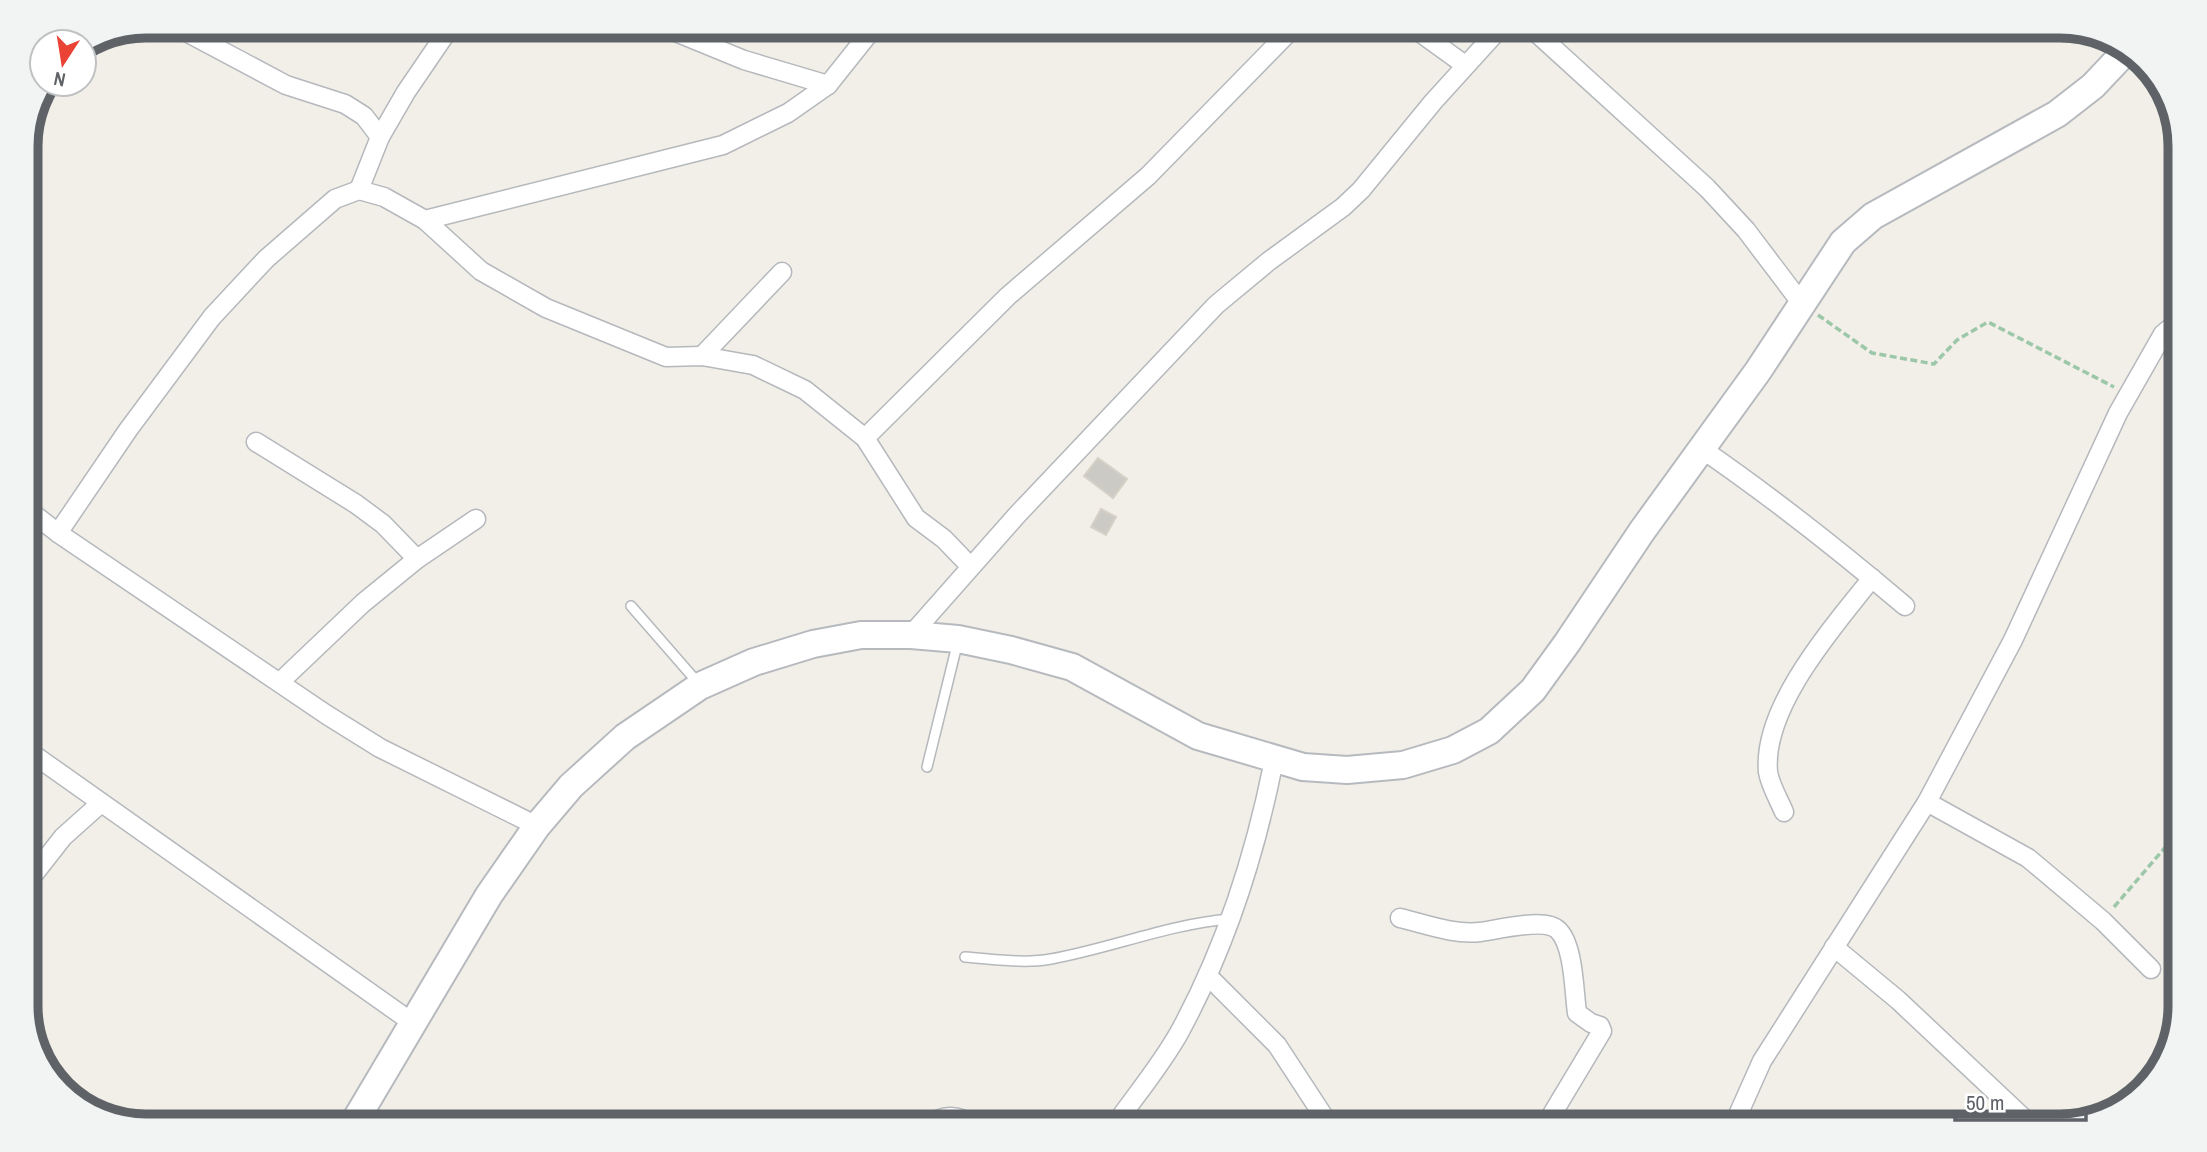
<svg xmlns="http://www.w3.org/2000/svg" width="2207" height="1152" font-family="'Archivo Narrow',sans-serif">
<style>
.building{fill:#cccac5;stroke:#d6d1c6;stroke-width:2}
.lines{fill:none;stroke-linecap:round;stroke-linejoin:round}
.lane-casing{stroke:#b5b8bc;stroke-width:12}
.street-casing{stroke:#b5b8bc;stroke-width:21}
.secondary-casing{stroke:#b6babf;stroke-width:30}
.path{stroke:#9cc7a9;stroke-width:3.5;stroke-dasharray:7 3.5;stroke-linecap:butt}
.lane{stroke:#fff;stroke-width:9}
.street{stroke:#fff;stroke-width:18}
.secondary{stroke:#fff;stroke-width:26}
.rim{fill:none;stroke:#5f6368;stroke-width:9}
</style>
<rect width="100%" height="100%" fill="#f1efe8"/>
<!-- building -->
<g class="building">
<path d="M1098,458L1127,479L1113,498L1084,476Z"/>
<path d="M1101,509L1116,517L1106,535L1091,527Z"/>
</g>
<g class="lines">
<!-- lane casing -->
<g class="lane-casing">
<g id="lane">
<path d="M631,606L699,684"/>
<path d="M927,767L958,641"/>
<path d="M965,957C994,959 1023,964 1051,959C1112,948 1169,924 1230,919"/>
</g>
</g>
<!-- street casing -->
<g class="street-casing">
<g id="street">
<path d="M175,26L286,85L345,104L364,116L380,137"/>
<path d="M661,26L744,60L828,85"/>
<path d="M1411,26L1465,65"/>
<path d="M1529,26L1707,188L1746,230L1802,304"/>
<path d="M359,190L380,137L406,92L451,26"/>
<path d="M425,220L723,145L788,113L828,85L875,26"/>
<path d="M702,356L782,272"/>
<path d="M865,438L1008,296L1148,176L1295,26"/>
<path d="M256,442L356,504L383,524L417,559"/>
<path d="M1702,449C1773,498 1839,550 1905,606"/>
<path d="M27,509L58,533L327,715L380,748L537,826"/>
<path d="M58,533L128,430L212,317L266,259L335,199L359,190L384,197L425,220L481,271L546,308L666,357L702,356L753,365L805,390L865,438L916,518L944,539L970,566"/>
<path d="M911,635L1017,515L1216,305L1269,261L1343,207L1361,190L1433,102L1502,26"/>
<path d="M281,681L363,603L417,559L476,519"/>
<path d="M27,750L413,1023"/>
<path d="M1927,802L2028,858L2103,921L2151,969"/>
<path d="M1784,812C1779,800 1770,785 1768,772C1762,707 1834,626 1872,578"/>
<path d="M27,883L63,837L101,803"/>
<path d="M1400,918C1425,924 1454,935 1480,932C1498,930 1545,917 1558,930C1574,945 1574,992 1577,1013L1591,1023L1600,1026L1602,1031L1545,1126"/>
<path d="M1834,947L1898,1000L2032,1126"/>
<path d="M1208,976L1277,1045L1330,1126"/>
<path d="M925,1126C943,1115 957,1113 974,1126"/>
<path d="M1114,1126C1136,1095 1161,1065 1179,1033C1226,947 1255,856 1274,760"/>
<path d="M1733,1126L1762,1061L1927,802L2013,640L2118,413L2163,334L2181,319"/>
</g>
</g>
<!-- secondary casing -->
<g class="secondary-casing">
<path id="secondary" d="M352,1126L489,895L537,826L571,786L625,737L700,686L754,662L813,644L861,635H911L958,639L1011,650L1072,667L1198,736L1303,767L1347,770L1403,765L1453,750L1489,731L1533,690L1567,643L1642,531L1758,371L1843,242L1873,216L2057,114L2093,86L2127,50"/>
</g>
<!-- path -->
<g class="path">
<path d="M1818,315L1872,353L1934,364L1957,340L1988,322L2114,387"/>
<path d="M2114,907L2181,829"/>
</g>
<!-- lane -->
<use href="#lane" class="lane"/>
<!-- street -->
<use href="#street" class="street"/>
<!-- secondary -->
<use href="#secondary" class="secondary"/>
</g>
<!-- crop -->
<path d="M0 0H2207V1152H0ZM146 38H2060A108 108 0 0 1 2168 146V1006A108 108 0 0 1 2060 1114H146A108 108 0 0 1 38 1006V146A108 108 0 0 1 146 38Z" fill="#f2f3f3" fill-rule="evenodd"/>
<path class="rim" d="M146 38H2060A108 108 0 0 1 2168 146V1006A108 108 0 0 1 2060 1114H146A108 108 0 0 1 38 1006V146A108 108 0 0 1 146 38Z"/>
<!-- north arrow -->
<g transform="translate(63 63) rotate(192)"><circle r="33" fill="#ffffff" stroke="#bfc1c3" stroke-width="2"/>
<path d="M0-5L12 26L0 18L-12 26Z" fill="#ea4335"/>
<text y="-10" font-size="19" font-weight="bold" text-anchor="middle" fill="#5f6368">N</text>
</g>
<!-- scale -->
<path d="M1955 1110v10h131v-10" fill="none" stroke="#5f6368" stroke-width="3.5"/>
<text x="1966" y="1110" font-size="21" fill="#5f6368" stroke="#ffffff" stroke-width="5" paint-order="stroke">50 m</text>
</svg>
